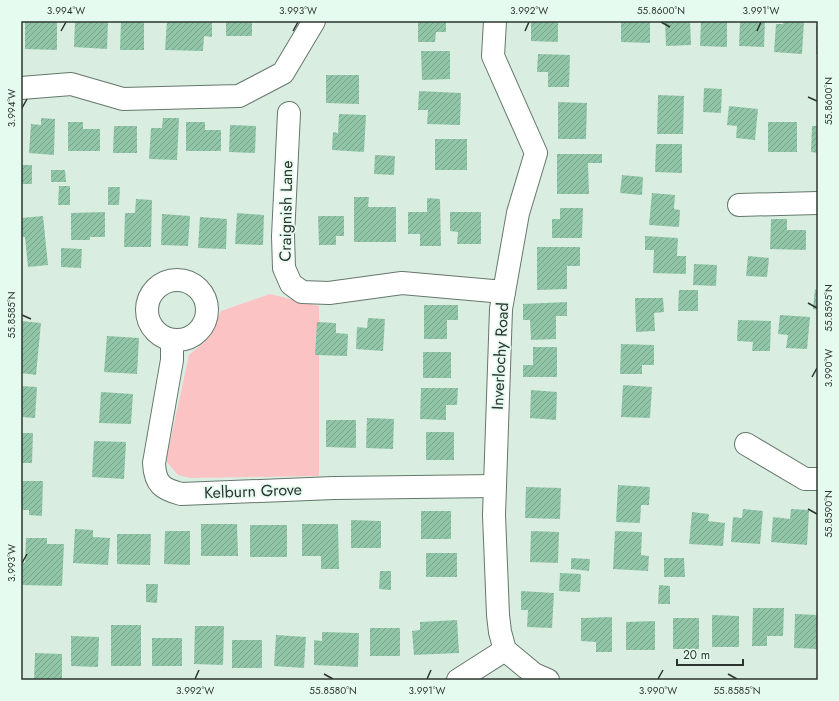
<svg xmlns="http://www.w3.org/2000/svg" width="839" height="701" font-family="Jost,sans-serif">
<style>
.park{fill:#fcc3c4}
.building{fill:url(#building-hatch)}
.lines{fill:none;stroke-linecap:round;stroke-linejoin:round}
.street-casing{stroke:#65776c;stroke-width:24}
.street{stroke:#fff;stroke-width:22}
.ticks{fill:none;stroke:#2c342f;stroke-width:1.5}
.labels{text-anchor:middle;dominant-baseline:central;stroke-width:3.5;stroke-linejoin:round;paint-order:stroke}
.street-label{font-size:16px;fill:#2c342f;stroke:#e6fbef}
.neatline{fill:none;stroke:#2c342f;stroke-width:1.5}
.ticks-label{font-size:10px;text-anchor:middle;fill:#2c342f}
</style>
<defs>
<pattern id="building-hatch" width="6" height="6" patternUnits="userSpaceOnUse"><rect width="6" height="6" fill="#91c5a8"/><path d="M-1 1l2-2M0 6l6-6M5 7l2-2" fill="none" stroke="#77a189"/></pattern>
</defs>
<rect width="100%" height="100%" fill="#d9eee1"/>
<!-- park -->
<path class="park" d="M270,294L319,306V476L191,478L178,475L166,461L189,355L208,339L221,311Z"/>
<!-- building -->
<g class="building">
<path d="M25,21L57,22V50L25,49Z"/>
<path d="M75,21L108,22L107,49L74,47Z"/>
<path d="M121,21H144V50H120Z"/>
<path d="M167,21H212V37L204,36L203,51L165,50Z"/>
<rect x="226" y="21" width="26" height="15"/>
<path d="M418,21H446V32H436L435,42H418Z"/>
<path d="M531,21H558V42L531,41Z"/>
<path d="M621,21H650V43L621,42Z"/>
<path d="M665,21H690L691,45L666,46Z"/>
<path d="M701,21H727V47L700,46Z"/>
<path d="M740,21H765L764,47L739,46Z"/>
<path d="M784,21H804L802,54L774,52L776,24H783Z"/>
<rect x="816" y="25" width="2" height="29"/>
<path d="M421,51H450V79L422,80Z"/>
<path d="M538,54L570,55L569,87H548V72H537Z"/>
<path d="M326,75H359V104L326,103Z"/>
<path d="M704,88L722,89L721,113L703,112Z"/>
<path d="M419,91L461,93L460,125L427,124L428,110H418Z"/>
<path d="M658,95L684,96L683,134H657Z"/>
<path d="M558,102L587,103L586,139H558Z"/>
<path d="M729,106L758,109L755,140L736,138L737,126L727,125Z"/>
<path d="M339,114L366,115L364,152L332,150L333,132L338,133Z"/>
<path d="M41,118L55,119L54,155L29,153L31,124L41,125Z"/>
<path d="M163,118H179L177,160L149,159L151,128H162Z"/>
<path d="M68,122H83V129H100V151H68Z"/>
<path d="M186,122H205V130H221V151H186Z"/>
<rect x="768" y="122" width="29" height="30"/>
<path d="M230,125L256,126L255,153L229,152Z"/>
<path d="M114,126H137V153H113Z"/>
<path d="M812,126H818V153L811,152Z"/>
<rect x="435" y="139" width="32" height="31"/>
<path d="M656,144H682V173L655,172Z"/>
<path d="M557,154H602V163H588L589,194H557Z"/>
<path d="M375,155L395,156L394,175L374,174Z"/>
<rect x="21" y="165" width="11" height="19"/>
<path d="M51,170H65L66,182H51Z"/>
<path d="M622,175L643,177L642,195L620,193Z"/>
<path d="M59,186H70V205H58Z"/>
<path d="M108,187H120L119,205H108Z"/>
<path d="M652,193L675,195L674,209L680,210L679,227L649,225Z"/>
<path d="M354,197H369L368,207H396V242H354Z"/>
<path d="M427,198L440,199L441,246H420V234H408V212H427Z"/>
<path d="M136,199L152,200L151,247H124L125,213H135Z"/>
<path d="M560,208H583L582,238H552V219H560Z"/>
<path d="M105,212V237H90V240H71V213Z"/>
<path d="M450,212H481V244H457L458,232L450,231Z"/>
<path d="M237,213L264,215L263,245L235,244Z"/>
<path d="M162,214L190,216L188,246L161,245Z"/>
<path d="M43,216L48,265L28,267L25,237H21V218Z"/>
<path d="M318,216H344V236H336V245H319Z"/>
<path d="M200,217L227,219L226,249L198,248Z"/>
<path d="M771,219H787V230H806V250L770,249Z"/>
<path d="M645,236L678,238L677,256H686V274L653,273L654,250H645Z"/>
<path d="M537,247H580V266H567V289L537,290Z"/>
<path d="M61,248L82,249L81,268L61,267Z"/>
<path d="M748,256L769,258L767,277L746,276Z"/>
<path d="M694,264L717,265L716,286L693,285Z"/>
<path d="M815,289L818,290V310L813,309Z"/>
<path d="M679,290H698V311H678Z"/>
<path d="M635,298H663L664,312L654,313L655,331L636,332Z"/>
<path d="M567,302V316H556V339L531,340L530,320H523V304Z"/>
<path d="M424,305H458V320H447V339H424Z"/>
<path d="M780,315L810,317L807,349L786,348L788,335L778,334Z"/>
<path d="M368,318L385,319L383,351L356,349L357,327L367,328Z"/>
<path d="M738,320L771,321L770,351H752L753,342L737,341Z"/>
<path d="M21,321L41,323L36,375L21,373Z"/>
<path d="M317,322L336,323V333L348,334L347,356L315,355Z"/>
<path d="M107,336L139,338L137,374L104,372Z"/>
<path d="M621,344L654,345V365H642V374H620Z"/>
<path d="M533,347H557V377H523V365H533Z"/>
<rect x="423" y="352" width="28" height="26"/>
<path d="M623,385L652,387L650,418L621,417Z"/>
<path d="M21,386L37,387L35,418L21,417Z"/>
<path d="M421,388H458L457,405H446V420L420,419Z"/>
<path d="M531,390L557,392L556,420L530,418Z"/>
<path d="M101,392L133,394L131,424L99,423Z"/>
<path d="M367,418L394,419L393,449L366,448Z"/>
<path d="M326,420H356V448L326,447Z"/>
<rect x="426" y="432" width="28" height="28"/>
<path d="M21,433H33L32,463H21Z"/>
<path d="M94,441L126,442L124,479L92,477Z"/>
<path d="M21,481H43L42,516L29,515V510H21Z"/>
<path d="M618,485L650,487L649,505H641L640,523L616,522Z"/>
<path d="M526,487L561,488L560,519L525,518Z"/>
<path d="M743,509L763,511L760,544L731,542L733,517L742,518Z"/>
<path d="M791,509L809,510L807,545L771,542L773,517L790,519Z"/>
<rect x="421" y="511" width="30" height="28"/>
<path d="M692,512L709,514L708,521L725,523L723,546L689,544Z"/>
<path d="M351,520L381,521V548H351Z"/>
<path d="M201,524H237L238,556H201Z"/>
<path d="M302,524H338L339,569H321V556H302Z"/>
<rect x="250" y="525" width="37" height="32"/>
<path d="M75,529L93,530V537L110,538L108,565L73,563Z"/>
<path d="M165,531H190V565L164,564Z"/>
<path d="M531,531L559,532L558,563L530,562Z"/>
<path d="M615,531L642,532L641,555L649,556L648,571L613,569Z"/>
<path d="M117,534H151L150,565L117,564Z"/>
<path d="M26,538H47V544H64L62,586L21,585V562L25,563Z"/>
<rect x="426" y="553" width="31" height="24"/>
<path d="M571,558L590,559L589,571L571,569Z"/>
<path d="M664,558H684L685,577H664Z"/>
<path d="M380,571H391V590L379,589Z"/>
<path d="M560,573L581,574L580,592L559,591Z"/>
<path d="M146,584H158L157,603L146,602Z"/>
<path d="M659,585L670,586V604H658Z"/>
<path d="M521,591L554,593L552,628L527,627L528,610H521Z"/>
<path d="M753,608H784L783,636H767V646H752Z"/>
<path d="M795,614L818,615V649L794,648Z"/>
<path d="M712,615L739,616V647H712Z"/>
<path d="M612,617V652H596V642L581,641V618Z"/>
<rect x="673" y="618" width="26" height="31"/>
<path d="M457,620L459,653L414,655L412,631L420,630V622Z"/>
<path d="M655,621V650H626V622Z"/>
<rect x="111" y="625" width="30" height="41"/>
<path d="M195,626H224L223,665L194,664Z"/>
<rect x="370" y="628" width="30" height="28"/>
<path d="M322,632L359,633L358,667L314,665V640L322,641Z"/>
<path d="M276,635L306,637L304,668L274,666Z"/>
<path d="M71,636L99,637L98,667L71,666Z"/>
<rect x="152" y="638" width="30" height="28"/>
<rect x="232" y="640" width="30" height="28"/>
<path d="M35,653L62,654V680H34Z"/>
</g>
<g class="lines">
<!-- street casing -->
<g class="street-casing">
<g id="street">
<path d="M495,21L493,56L536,153L518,213L501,309L494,515L498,615L500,632L505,650L534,674L548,680"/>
<path d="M21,88L71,84L123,99L239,96L283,73L314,21"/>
<path d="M289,113L283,236L284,268L291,284L302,292L329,293L402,283L504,292"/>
<path d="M739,205L818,203"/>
<circle cx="177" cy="310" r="30"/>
<path d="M172,340V360L154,463C155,484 162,489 181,494L334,488L495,486"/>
<path d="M746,444L805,479H818"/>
<path d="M458,680L505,650"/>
</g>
</g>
<!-- street -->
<use href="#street" class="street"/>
</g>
<!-- ticks -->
<path class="ticks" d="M661,22L670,27M61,31L66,22M293,31L298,22M525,31L529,22M757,31L761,22M808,97L817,101M22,108L27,99M808,303L817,308M22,315L31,319M812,377L817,368M808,509L817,514M22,563L27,554M324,674L333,679M728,674L737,679M195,679L199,670M427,679L431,670M658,679L663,670"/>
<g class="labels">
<!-- street labels -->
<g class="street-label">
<text transform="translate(286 211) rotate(-89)">Craignish Lane</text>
<text transform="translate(500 356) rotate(-87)">Inverlochy Road</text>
<text transform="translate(253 491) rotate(-2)">Kelburn Grove</text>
</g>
</g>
<!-- border -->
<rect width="839" height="701" fill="none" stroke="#e6fbef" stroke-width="44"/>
<!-- scale -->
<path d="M677 659v6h66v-6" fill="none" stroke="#2c342f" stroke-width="2"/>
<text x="683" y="659" font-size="12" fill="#2c342f" stroke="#e6fbef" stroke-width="3" paint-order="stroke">20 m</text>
<rect x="22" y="22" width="795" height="657" class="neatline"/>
<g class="ticks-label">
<text x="66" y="14">3.994°W</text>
<text x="298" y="14">3.993°W</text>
<text x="529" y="14">3.992°W</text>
<text x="661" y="14">55.8600°N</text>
<text x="761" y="14">3.991°W</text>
<text transform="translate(828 101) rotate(-90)" y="4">55.8600°N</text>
<text transform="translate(11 108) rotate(-90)" y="4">3.994°W</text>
<text transform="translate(828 308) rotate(-90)" y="4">55.8595°N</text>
<text transform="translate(11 315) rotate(-90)" y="4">55.8585°N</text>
<text transform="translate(828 368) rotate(-90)" y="4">3.990°W</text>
<text transform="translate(828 514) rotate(-90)" y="4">55.8590°N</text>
<text transform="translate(11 563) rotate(-90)" y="4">3.993°W</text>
<text x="195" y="694">3.992°W</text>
<text x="333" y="694">55.8580°N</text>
<text x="427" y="694">3.991°W</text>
<text x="658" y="694">3.990°W</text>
<text x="737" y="694">55.8585°N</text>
</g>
</svg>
